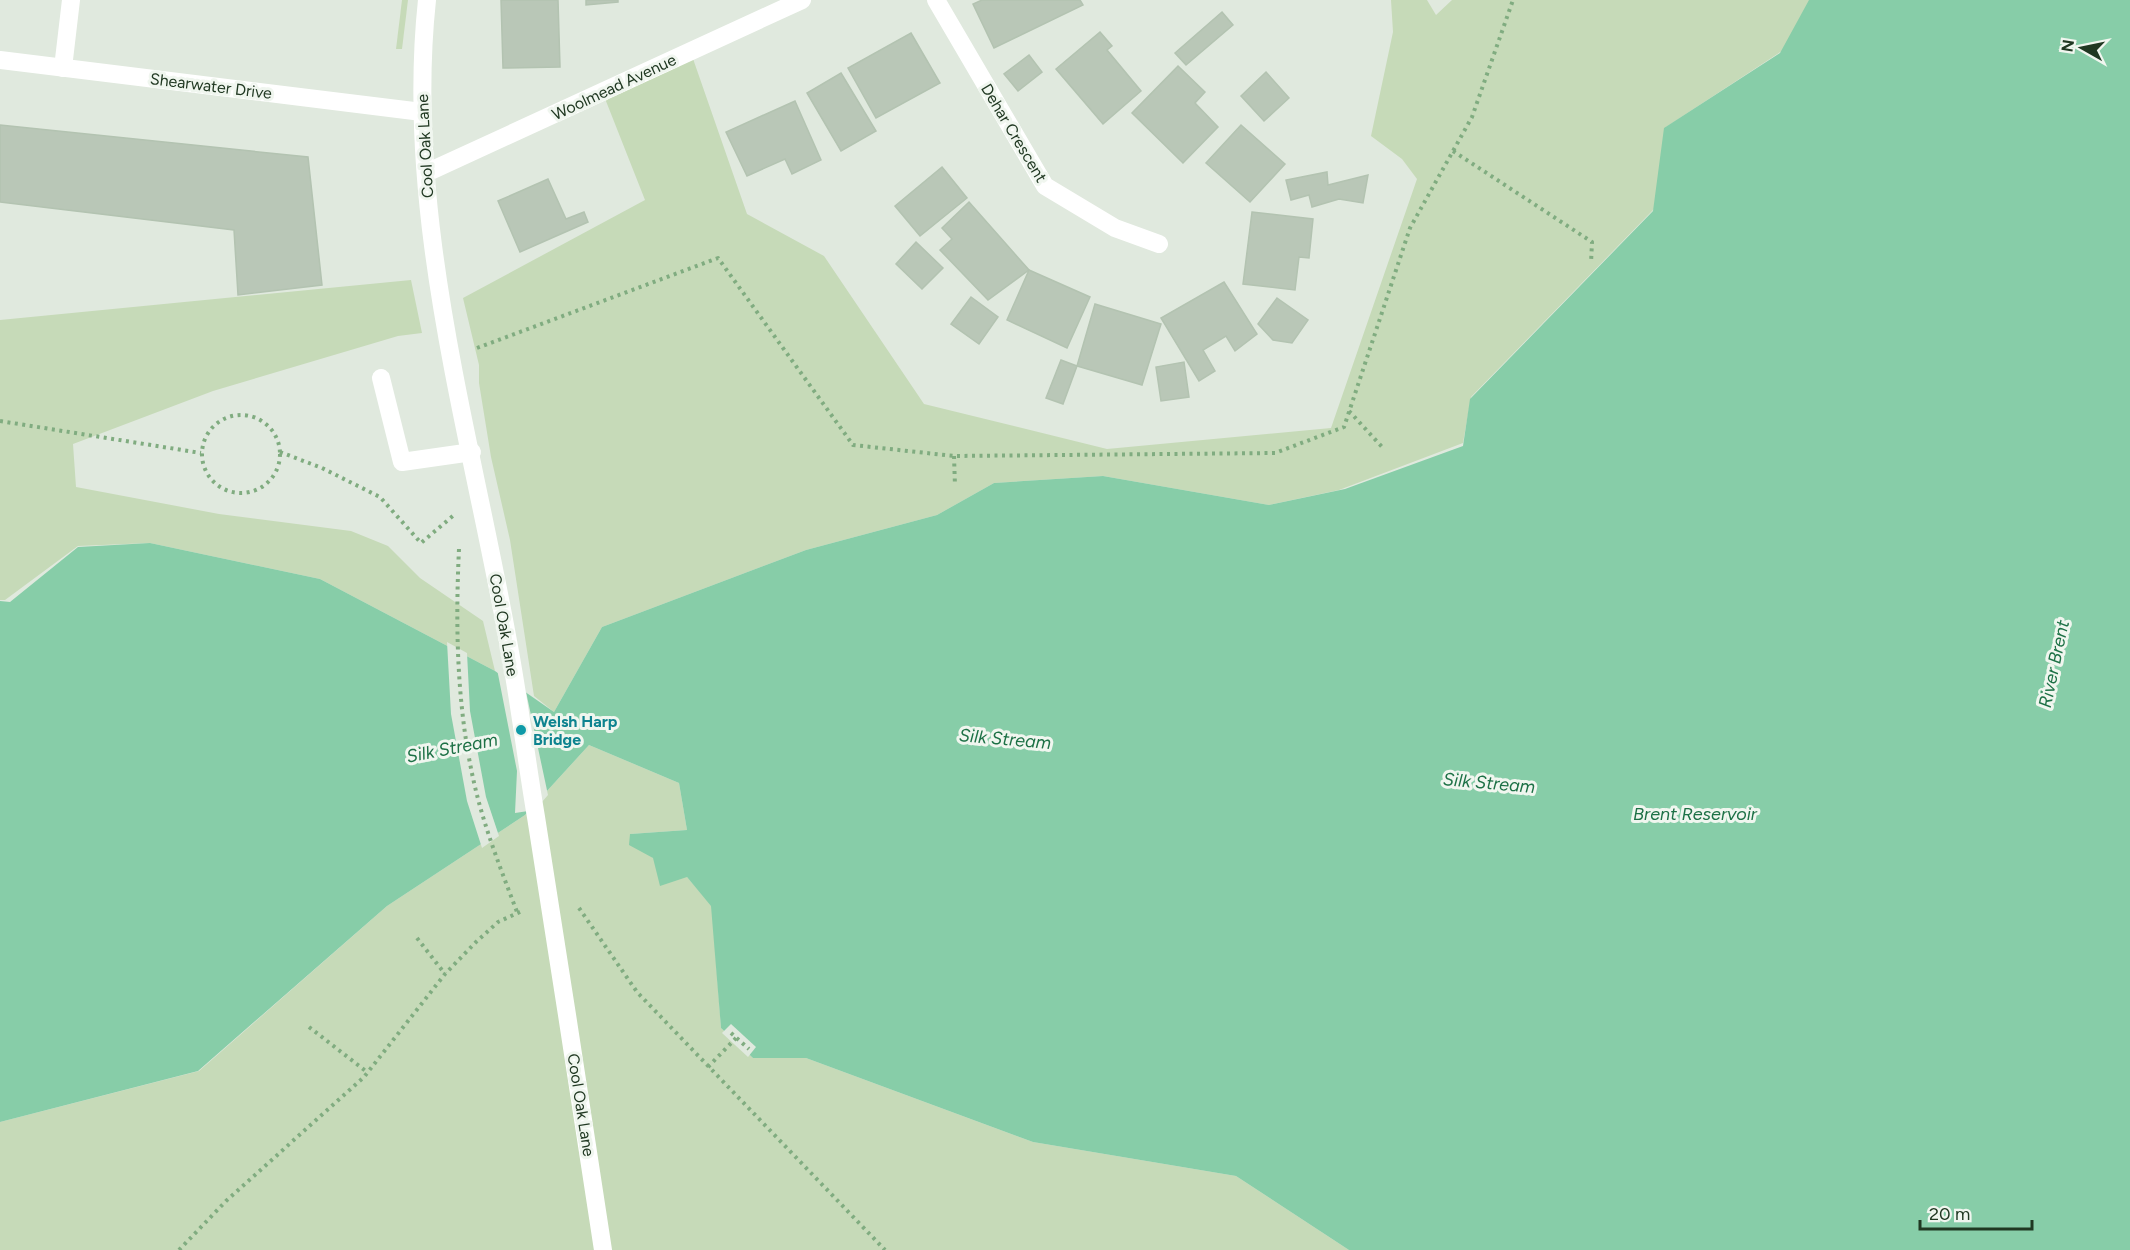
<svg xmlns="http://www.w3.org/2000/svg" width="2130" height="1250" font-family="Figtree,sans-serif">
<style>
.green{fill:#c6dab8}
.water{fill:#87cda8}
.pier{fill:#e0e9de}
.building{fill:#b9c7b7;stroke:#b3c3b1;stroke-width:1.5}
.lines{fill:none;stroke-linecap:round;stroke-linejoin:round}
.path{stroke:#80ac80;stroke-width:4;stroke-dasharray:3 4.5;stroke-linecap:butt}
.minor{stroke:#fff;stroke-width:18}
.culture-dot{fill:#0f9aa8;stroke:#f0f6ef;stroke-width:2}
.labels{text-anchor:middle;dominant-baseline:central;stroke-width:6;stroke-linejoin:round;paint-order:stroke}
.street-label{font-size:16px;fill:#203822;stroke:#f0f6ef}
.culture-label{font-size:16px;font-weight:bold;fill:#0d838f;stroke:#f0f6ef;text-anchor:start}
.water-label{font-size:18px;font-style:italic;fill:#1d7146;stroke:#f0f6ef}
</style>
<rect width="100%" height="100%" fill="#e0e9de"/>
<!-- green -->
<g class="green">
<path d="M402,0H408L402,49H396Z"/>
<path d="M1391,0H1427L1436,15L1452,0H1811L1785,49L1666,127L1654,209L1471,397L1463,443L1339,490L1269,505L1103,476L994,483L937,515L806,550L602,627L554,712L534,696L510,540L491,457L479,383V365L463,298L645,200L602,91L691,53L747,214L824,256L924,404L1107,449L1331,428L1417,179L1402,159L1371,136L1393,32Z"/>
<path d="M411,280L422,333L398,336L213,391L73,444L76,487L219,514L351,531L388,546L420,578L483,621L495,671L320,579L150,543L78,546L5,600H0V320Z"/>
<path d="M589,745L679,783L687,830L630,834L653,858L687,877L712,906L721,1028L753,1058H806L1033,1142L1236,1176L1349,1250H0V1122L199,1071L387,906L525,815Z"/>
</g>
<!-- water -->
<path class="water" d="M1809,0H2130V1250H1349L1236,1176L1033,1142L806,1058H753L721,1028L711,906L687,877L660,886L653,858L629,845L630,834L687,830L679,783L589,745L525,815L387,906L198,1071L0,1122V601L10,602L78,547L150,543L320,579L495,671L554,712L602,627L806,550L937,515L994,483L1103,476L1269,505L1345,489L1463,446L1470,399L1653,211L1664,128L1780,53Z"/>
<!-- pier -->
<g class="pier">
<path d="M447,642L467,653L470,711L486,797L499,836L482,848L467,801L451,714Z"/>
<path d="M497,669L525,687L548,795L535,810L515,813L517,771Z"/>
<path d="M731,1024L756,1047L748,1057L722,1033Z"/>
</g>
<!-- building -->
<g class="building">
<path d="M501,0H558L560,67L503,68Z"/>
<path d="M586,0H618V2L586,5Z"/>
<path d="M982,0H1080L1083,5L994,48L973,4Z"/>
<path d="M1222,12L1233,25L1186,65L1175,53Z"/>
<path d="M1100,32L1112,46L1107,50L1141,91L1103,124L1056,69Z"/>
<path d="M911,33L940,83L876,118L848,68Z"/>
<path d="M1029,55L1042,72L1018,91L1004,74Z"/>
<path d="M1178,66L1205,92L1195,103L1218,127L1183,163L1132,113Z"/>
<path d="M1266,72L1289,98L1264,121L1241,96Z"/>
<path d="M841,73L876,131L841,151L807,93Z"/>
<path d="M795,101L821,160L792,174L785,159L747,176L726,132Z"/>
<path d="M0,125L308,157L322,285L238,295L234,230L0,202Z"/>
<path d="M1241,125L1285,164L1250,202L1206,163Z"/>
<path d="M942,167L967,198L920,236L895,206Z"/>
<path d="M1327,172L1328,185L1368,175L1363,203L1339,199L1312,207L1309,195L1291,200L1286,180Z"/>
<path d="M548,179L566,219L584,212L588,222L520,252L498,201Z"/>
<path d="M969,202L1029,270L988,300L940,250L952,239L942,228Z"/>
<path d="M1252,212L1313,219L1309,258L1299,257L1295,290L1243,284Z"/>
<path d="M916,242L943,268L922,289L896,264Z"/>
<path d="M1029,270L1090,297L1067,348L1007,320Z"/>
<path d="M1224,282L1257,334L1235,351L1226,336L1203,350L1215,371L1199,381L1161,318Z"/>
<path d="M971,297L998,317L979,344L951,324Z"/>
<path d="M1277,298L1308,320L1292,343L1273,340L1258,324Z"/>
<path d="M1095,304L1161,324L1142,385L1077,366Z"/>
<path d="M1061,360L1077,366L1063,404L1046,398Z"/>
<path d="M1184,362L1189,397L1161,401L1156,367Z"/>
</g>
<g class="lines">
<!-- path -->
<g class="path">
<path d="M1453,151L1592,242L1591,263"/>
<path d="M477,348L718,258L853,445L954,456L1275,453L1344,427L1410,228L1472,117L1513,0"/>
<path d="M1349,411L1384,449"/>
<circle cx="241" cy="454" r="39"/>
<path d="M0,421L201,453"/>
<path d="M280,452L322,468L380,497L421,543L454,515"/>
<path d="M954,456L955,486"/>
<path d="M459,549C455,632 457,718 478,799C488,837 503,875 517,912"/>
<path d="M579,908L637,992L885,1250"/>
<path d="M417,938L445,974"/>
<path d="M309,1027L367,1072"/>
<path d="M731,1033L749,1049"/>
<path d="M708,1067L736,1038"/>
<path d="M179,1250L226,1201L364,1077L445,974L476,942L498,922L522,911"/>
</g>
<!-- minor -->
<g class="minor">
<path d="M427,0C404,214 470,431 508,641C519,699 526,758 536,817C559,961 581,1106 603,1250"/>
<path d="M936,0L1045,186L1115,228L1159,244"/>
<path d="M0,60L422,112"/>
<path d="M63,68L71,0"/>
<path d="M426,173L802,0"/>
<path d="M381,378L402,462L472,452"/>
</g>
</g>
<!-- markers -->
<circle class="culture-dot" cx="521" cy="730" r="6"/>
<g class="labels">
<!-- street labels -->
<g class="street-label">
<text transform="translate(211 86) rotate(7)">Shearwater Drive</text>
<text transform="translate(614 87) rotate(-25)">Woolmead Avenue</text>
<text transform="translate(1014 133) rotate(59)">Dehar Crescent</text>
<text transform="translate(425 146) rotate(-93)">Cool Oak Lane</text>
<text transform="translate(504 625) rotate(80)">Cool Oak Lane</text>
<text transform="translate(581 1105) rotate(81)">Cool Oak Lane</text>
</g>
<!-- culture labels -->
<g class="culture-label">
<text x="533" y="721">Welsh Harp<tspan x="533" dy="18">Bridge</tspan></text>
</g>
<!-- water labels -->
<g class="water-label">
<text transform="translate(2054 664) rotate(-78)">River Brent</text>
<text transform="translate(1005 739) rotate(5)">Silk Stream</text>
<text transform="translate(452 748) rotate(-11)">Silk Stream</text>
<text transform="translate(1489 783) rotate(5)">Silk Stream</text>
<text x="1695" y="814">Brent Reservoir</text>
</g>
</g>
<!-- north arrow -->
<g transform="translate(2082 48) rotate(279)" stroke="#f0f6ef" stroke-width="4.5" paint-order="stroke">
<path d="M0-4.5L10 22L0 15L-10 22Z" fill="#203822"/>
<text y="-9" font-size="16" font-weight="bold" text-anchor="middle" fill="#203822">N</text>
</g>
<!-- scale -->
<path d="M1920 1220v9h112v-9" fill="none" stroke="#203822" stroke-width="3"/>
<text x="1929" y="1220" font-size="18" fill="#203822" stroke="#f0f6ef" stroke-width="4.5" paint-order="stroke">20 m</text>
</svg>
